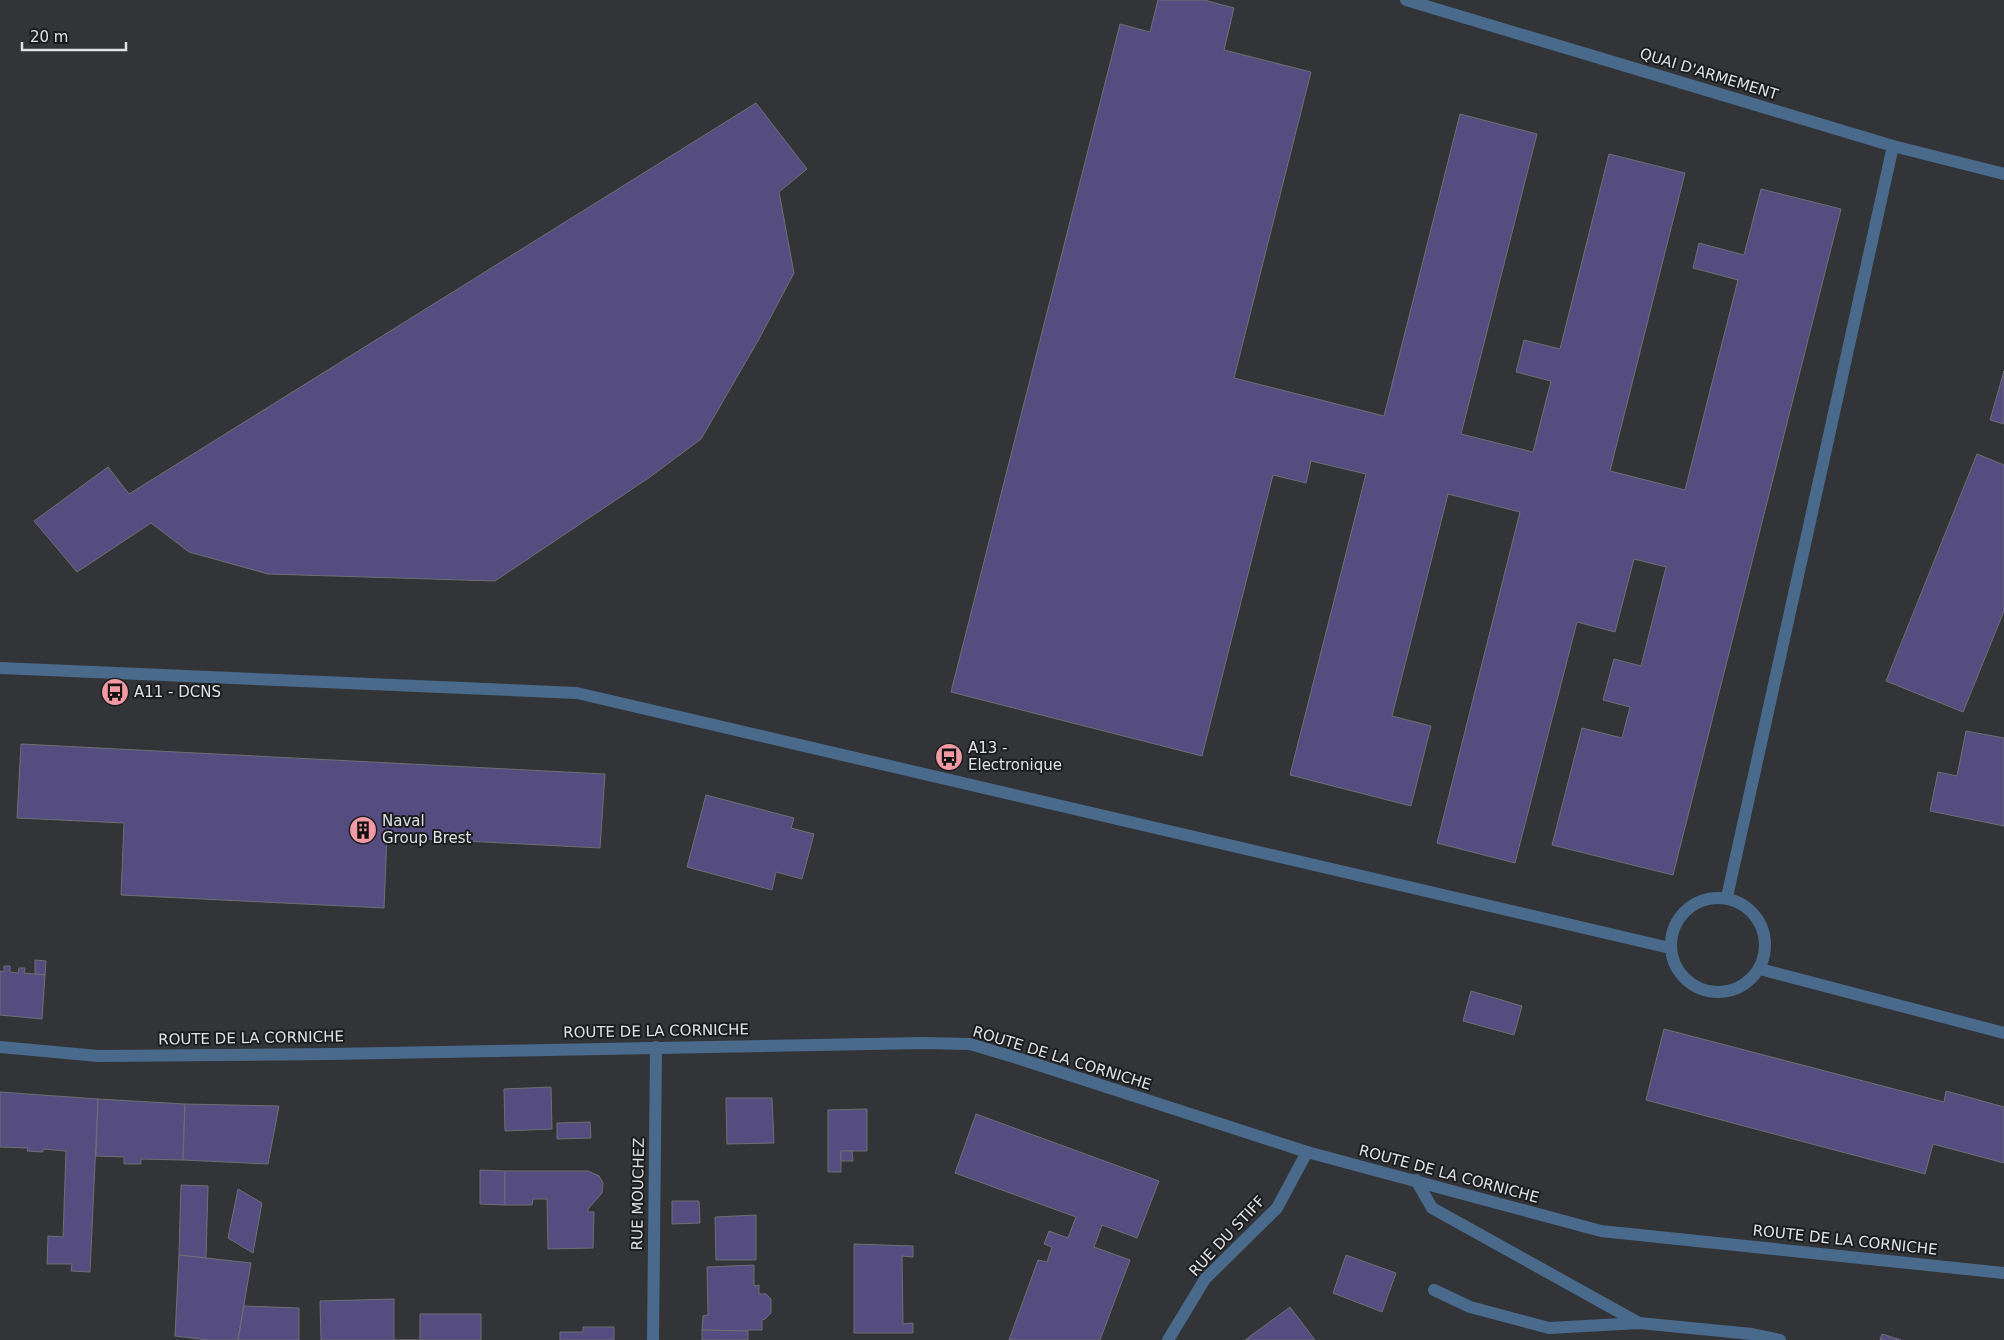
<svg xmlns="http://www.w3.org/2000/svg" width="2004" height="1340" font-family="'DejaVu Sans',sans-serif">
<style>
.building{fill:#554d80;stroke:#6f6f73}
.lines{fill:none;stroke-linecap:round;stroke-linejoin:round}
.service{stroke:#4a6a8b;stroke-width:12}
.minor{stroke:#4a6a8b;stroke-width:12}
.tertiary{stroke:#4a6a8b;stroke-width:12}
.labels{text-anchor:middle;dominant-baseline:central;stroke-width:4;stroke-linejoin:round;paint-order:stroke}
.street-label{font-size:15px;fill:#e1e2e5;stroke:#1b1c1d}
.poi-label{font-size:15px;fill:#e1e2e5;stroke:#1b1c1d;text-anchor:start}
</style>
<rect width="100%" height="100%" fill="#323438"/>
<!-- building -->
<g class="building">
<path d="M1158,0H1204L1234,8L1224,50L1311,72L1234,378L1384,416L1460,114L1537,134L1461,434L1533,452L1551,381L1516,372L1524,340L1560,349L1609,154L1685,173L1610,471L1685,490L1738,280L1693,268L1699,243L1744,255L1761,189L1841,209L1673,875L1552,845L1582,728L1622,738L1630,707L1603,700L1614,659L1641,666L1666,567L1634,559L1615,632L1577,622L1515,863L1437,843L1520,512L1448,494L1392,716L1431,726L1411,806L1290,775L1366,474L1311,461L1306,483L1273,475L1202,756L951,692L1120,24L1150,32Z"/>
<path d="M756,103L807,169L779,192L794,273L759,339L701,439L650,477L495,581L268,574L189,552L151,523L77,572L34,521L108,467L129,494Z"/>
<path d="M2004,371V424L1990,420Z"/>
<path d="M1977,454L2004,465V611L1963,712L1886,681Z"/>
<path d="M1966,731L2004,738V826L1930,811L1938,772L1957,776Z"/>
<path d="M21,744L605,774L600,848L387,837L384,908L121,895L124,823L17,818Z"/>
<path d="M706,795L794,818L791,828L814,834L802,879L776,872L772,890L687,867Z"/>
<path d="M35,960L46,961L45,975L35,974Z"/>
<path d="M4,966H10V972L18,973L19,968H25L24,973L45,975L42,1019L0,1015V971L4,972Z"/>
<path d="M1471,991L1522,1006L1514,1035L1463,1021Z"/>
<path d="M1664,1029L1944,1102L1946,1091L2004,1107V1163L1933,1144L1925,1174L1646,1100Z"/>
<path d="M551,1087L552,1129L505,1131L504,1089Z"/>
<path d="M0,1092L98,1099L90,1272L71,1271L72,1264H47L48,1236L63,1237L66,1151L43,1149V1152L27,1151L28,1148L0,1147Z"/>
<path d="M726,1098H772L774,1143L727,1144Z"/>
<path d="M98,1099L185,1104L183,1160L141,1159V1164H124V1157L96,1156Z"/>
<path d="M185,1104L279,1106L268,1164L183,1160Z"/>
<path d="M867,1109V1151H841V1172H828V1110Z"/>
<path d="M976,1114L1159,1181L1137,1238L1102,1225L1094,1247L1130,1260L1100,1340H1009L1038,1260L1047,1262L1052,1247L1044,1244L1049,1231L1068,1238L1076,1217L955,1173Z"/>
<path d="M590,1122L591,1138L557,1139V1123Z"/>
<path d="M841,1151H852L853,1161H841Z"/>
<path d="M480,1170L505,1171V1205L480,1204Z"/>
<path d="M505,1171H588L599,1176L603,1183L602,1193L588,1209V1212H594L593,1248L548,1249L547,1199H533L532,1205H505Z"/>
<path d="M181,1185L208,1186L206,1258L179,1255Z"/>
<path d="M238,1189L262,1203L253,1253L228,1238Z"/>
<path d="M672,1201H699L700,1223L672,1224Z"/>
<path d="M756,1215V1260H716L715,1217Z"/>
<path d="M854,1244L913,1246V1257L902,1256L903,1324L913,1323V1333H854Z"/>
<path d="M179,1255L251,1263L238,1340H208L175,1336Z"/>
<path d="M1346,1255L1396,1273L1382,1312L1333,1293Z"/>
<path d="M754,1265V1286L759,1285V1294H766L771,1299V1313L765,1319L762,1320V1330H748V1331L702,1330L703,1316L708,1315L707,1267Z"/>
<path d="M394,1299V1340H321L320,1301Z"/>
<path d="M244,1306L299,1308V1340H238Z"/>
<path d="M1290,1307L1315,1340H1245Z"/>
<path d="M420,1314H481V1340H394H420Z"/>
<path d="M583,1327H614V1340H560V1332H583Z"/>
<path d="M702,1330L748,1331V1340H702Z"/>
<path d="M1882,1334L1901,1340H1880Z"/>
</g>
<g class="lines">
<!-- service -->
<g class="service">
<path d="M1406,0L1893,146L2004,174"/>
<path d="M0,668L577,693L1670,948"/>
<path d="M1727,897L1893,146"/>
<circle cx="1718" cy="945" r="47"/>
<path d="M1760,969L2004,1033"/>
<path d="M1434,1290L1470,1307L1549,1328L1639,1323L1752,1334L1780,1340"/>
</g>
<!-- minor -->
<g class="minor">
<path d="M1416,1180L1432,1208L1639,1323"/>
<path d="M653,1340L656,1047"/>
<path d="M1168,1340L1205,1279L1277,1208L1307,1152"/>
</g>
<!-- tertiary -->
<path class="tertiary" d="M0,1047L98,1056L330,1054L923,1043L970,1044L1017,1058L1307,1152L1601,1231L2004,1273"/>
</g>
<!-- icons -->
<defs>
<g id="bus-disc" transform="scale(1.4375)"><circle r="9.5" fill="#f49aa5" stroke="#1b1c1d"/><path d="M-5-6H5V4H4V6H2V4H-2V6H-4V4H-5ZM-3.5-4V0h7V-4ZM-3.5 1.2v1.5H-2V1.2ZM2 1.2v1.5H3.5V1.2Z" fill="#111"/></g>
<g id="building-disc" transform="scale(1.4375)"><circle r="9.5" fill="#f49aa5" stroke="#1b1c1d"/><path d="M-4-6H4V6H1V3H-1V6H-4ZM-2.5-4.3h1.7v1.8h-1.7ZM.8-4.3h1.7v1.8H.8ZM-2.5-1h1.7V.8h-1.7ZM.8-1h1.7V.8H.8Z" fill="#111"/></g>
</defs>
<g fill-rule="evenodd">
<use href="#bus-disc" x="115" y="692"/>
<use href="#bus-disc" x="949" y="757"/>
<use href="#building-disc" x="363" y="830"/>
</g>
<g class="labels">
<!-- street labels -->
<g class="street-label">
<text transform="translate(1709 74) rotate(17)">QUAI D'ARMEMENT</text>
<text transform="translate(656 1031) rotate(-1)">ROUTE DE LA CORNICHE</text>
<text transform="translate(251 1038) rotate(-1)">ROUTE DE LA CORNICHE</text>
<text transform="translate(1062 1058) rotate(17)">ROUTE DE LA CORNICHE</text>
<text transform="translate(1449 1174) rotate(15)">ROUTE DE LA CORNICHE</text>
<text transform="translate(638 1194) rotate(-89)">RUE MOUCHEZ</text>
<text transform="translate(1227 1236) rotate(-47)">RUE DU STIFF</text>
<text transform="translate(1845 1240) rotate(6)">ROUTE DE LA CORNICHE</text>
</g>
<!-- poi labels -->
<g class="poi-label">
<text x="134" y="692">A11 - DCNS</text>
<text x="968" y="748">A13 -<tspan x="968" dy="17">Electronique</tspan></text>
<text x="382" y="821">Naval<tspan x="382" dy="17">Group Brest</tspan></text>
</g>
</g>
<!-- scale -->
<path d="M22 42v8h104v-8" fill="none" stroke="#e1e2e5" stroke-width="2.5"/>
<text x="30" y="42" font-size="15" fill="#e1e2e5" stroke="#1b1c1d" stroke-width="4" paint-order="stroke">20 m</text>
</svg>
